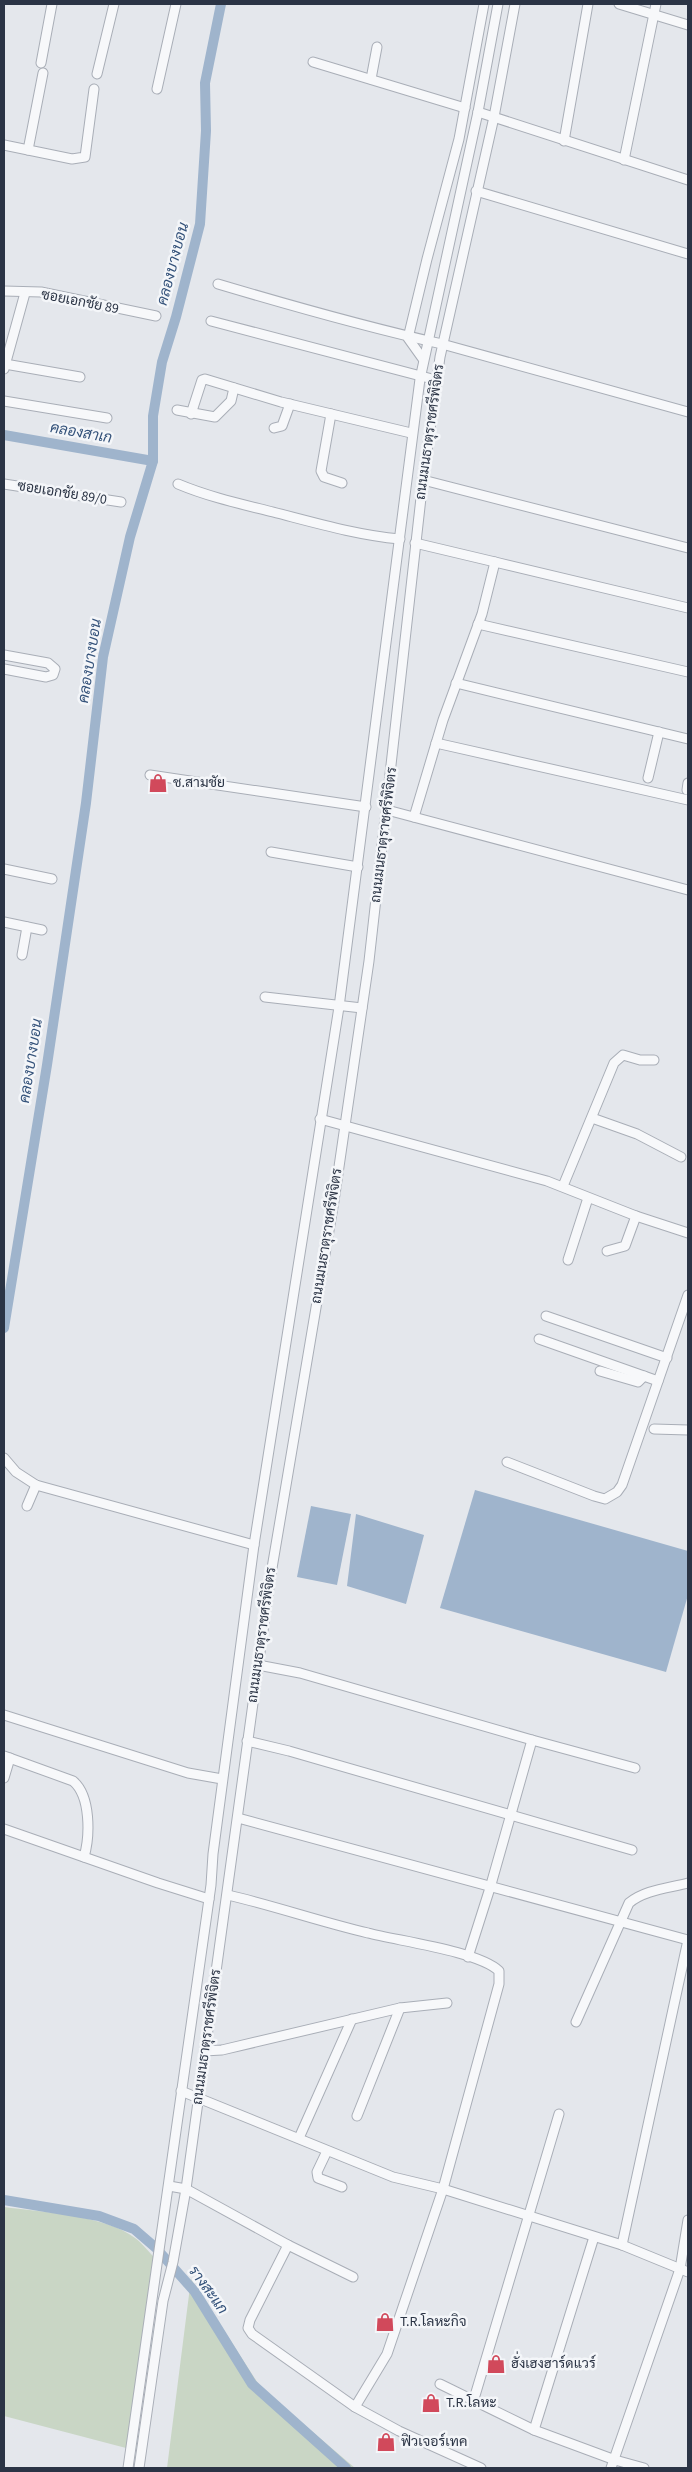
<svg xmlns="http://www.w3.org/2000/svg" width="692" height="2472" font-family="'Source Sans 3',Sarabun,sans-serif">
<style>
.green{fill:#c9d6c5}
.water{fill:#9fb4cc}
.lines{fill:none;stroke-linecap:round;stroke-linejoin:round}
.canal{stroke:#9fb4cc;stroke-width:10}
.minor-casing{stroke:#a9aeb7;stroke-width:11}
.minor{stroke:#f7f8fa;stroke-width:9}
.labels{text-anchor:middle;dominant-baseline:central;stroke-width:5;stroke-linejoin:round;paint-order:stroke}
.street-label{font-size:14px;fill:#2b3445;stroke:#f4f6f9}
.poi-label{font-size:14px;fill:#2b3445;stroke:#f4f6f9;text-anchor:start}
.water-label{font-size:15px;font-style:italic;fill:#34527a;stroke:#f4f6f9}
</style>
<rect width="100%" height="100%" fill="#e4e7ec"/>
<!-- green -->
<g class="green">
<path d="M4,2207C40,2212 106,2215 135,2238C142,2243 148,2251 154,2257L126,2448L4,2416Z"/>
<path d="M191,2279L261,2388L355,2468H167Z"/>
</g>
<!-- water -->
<g class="water">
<path d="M475,1490L688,1551V1595L666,1672L440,1608Z"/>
<path d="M311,1506L351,1514L337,1585L297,1577Z"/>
<path d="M356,1514L424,1535L406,1604L347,1586Z"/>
</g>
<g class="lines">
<!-- canal -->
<g class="canal">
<path d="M4,435L153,461"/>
<path d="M4,1328L47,1065L86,803L103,657L130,537L153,461V416L162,362L176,317L200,224L206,131L205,83L221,4"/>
<path d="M4,2200L99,2216L134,2229L156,2248L195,2292L252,2384L346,2468"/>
</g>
<!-- minor casing -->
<g class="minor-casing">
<g id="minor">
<path d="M619,4L688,25"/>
<path d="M313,62L465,108"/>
<path d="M41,63L52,4"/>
<path d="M97,74L114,4"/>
<path d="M371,79L377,47"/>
<path d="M157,89L176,4"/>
<path d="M478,112L688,180"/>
<path d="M564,141L588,4"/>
<path d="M4,145L72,159L85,157L94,89"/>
<path d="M28,150L43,73"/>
<path d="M624,160L656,4"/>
<path d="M476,191L688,254"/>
<path d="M218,284C292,306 366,327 442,344L688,412"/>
<path d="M4,291L41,292L156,316"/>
<path d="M211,321L436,380"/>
<path d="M423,359L408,338L427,259L459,139L484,4"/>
<path d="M5,364L80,377"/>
<path d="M4,369L25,293"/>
<path d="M4,401L107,418"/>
<path d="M177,410L215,417L231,401L234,388"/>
<path d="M191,414L202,380L205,379L281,402L411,433"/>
<path d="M331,414L321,471L324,477L342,483"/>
<path d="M274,428L282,426L290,404"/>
<path d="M423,480L688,548"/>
<path d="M4,484L121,502"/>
<path d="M178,484C209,497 241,504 273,512C316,523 357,535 400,539"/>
<path d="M495,562L688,608"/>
<path d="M478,624L688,672"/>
<path d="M4,655L48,663L55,669L53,675L46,677L4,669"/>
<path d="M456,683L688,739"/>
<path d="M436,743L688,800"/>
<path d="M150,775L366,807"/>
<path d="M648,778L659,732"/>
<path d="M687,790L688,783"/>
<path d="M387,810L688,890"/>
<path d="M414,817L443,720L482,614L495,562L415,543"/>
<path d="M271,852L358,867"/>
<path d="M4,869L52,879"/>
<path d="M4,922L42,930"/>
<path d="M22,955L27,927"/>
<path d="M265,997L362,1008"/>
<path d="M592,1118L637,1134L681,1157"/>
<path d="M320,1119L547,1181L636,1216L688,1233"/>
<path d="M563,1186L614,1063L623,1055L640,1060H654"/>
<path d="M607,1251L625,1246L636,1216"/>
<path d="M568,1260L588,1198"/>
<path d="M546,1316L667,1358"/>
<path d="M539,1339L658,1381"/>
<path d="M600,1371L638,1382L644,1376"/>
<path d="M654,1429L688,1430"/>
<path d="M4,1458L16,1472L36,1485L254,1545"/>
<path d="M507,1462L594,1496L605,1499L617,1492L622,1485L688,1295"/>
<path d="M27,1506L36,1485"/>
<path d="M258,1665L300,1673L532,1740L635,1768"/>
<path d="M4,1715L188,1773L222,1779"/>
<path d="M247,1741L289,1751L632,1850"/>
<path d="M4,1756L73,1781C91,1796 90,1836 84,1857"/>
<path d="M4,1778L10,1758"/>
<path d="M238,1818L688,1940"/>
<path d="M4,1829L158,1883L209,1899"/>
<path d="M228,1895C275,1906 321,1922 368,1933C398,1941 478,1951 499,1971V1984L443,2189L387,2354L355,2407"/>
<path d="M468,1957L490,1888L532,1740"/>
<path d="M576,2022L629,1903C644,1890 669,1888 688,1883"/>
<path d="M204,2051L222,2050L400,2008L447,2003"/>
<path d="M181,2091L393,2177L443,2189L622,2245L688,2272"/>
<path d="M357,2116L400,2008"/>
<path d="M299,2138L352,2019"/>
<path d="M327,2151L317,2172L318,2178L342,2187"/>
<path d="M169,2186L186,2189L288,2245L353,2277"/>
<path d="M288,2245L250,2320L248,2328L252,2334L355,2407L399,2431L481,2468"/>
<path d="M622,2245L688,1940"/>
<path d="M440,2384L534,2430L615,2460L644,2468"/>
<path d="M474,2399L559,2114"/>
<path d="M534,2430L594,2237"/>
<path d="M128,2468L211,1885L213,1854L254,1545L339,1007L420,379L478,112L498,4"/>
<path d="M139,2468L163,2301L173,2262L186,2189L270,1580L334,1201L369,961L423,480L440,357L494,117L515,4"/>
<path d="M611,2468L680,2269L688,2220"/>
</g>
</g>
<!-- minor -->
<use href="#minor" class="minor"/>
</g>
<!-- icons -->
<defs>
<g id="shop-bare" transform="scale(1.5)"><path d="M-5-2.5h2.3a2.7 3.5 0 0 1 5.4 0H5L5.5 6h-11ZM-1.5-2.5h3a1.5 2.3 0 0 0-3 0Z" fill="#d1495b" stroke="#f4f6f9" stroke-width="2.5" paint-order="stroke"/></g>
</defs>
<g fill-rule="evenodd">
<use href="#shop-bare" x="158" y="783"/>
<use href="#shop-bare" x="385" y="2322"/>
<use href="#shop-bare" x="496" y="2364"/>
<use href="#shop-bare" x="431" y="2403"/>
<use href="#shop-bare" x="386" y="2442"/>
</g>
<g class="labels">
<!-- street labels -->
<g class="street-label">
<text transform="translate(80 302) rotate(11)">ซอยเอกชัย 89</text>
<text transform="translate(430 432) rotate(-82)">ถนนมนธาตุราชศรีพิจิตร</text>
<text transform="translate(62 493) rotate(9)">ซอยเอกชัย 89/0</text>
<text transform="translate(384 835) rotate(-83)">ถนนมนธาตุราชศรีพิจิตร</text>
<text transform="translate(327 1236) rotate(-81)">ถนนมนธาตุราชศรีพิจิตร</text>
<text transform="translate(262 1635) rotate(-82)">ถนนมนธาตุราชศรีพิจิตร</text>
<text transform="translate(207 2037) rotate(-82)">ถนนมนธาตุราชศรีพิจิตร</text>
</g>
<!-- poi labels -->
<g class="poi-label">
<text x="173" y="783">ช.สามชัย</text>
<text x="400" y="2322">T.R.โลหะกิจ</text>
<text x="511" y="2364">ฮั่งเฮงฮาร์ดแวร์</text>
<text x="446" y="2403">T.R.โลหะ</text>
<text x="401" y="2442">ฟิวเจอร์เทค</text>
</g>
<!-- water labels -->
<g class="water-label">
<text transform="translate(173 264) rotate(-75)">คลองบางบอน</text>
<text transform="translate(81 433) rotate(10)">คลองสาเก</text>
<text transform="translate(90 661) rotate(-81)">คลองบางบอน</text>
<text transform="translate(31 1061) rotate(-81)">คลองบางบอน</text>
<text transform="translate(208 2290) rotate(54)">รางสะแก</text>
</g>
</g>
<!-- border -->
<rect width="692" height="2472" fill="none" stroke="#2b3445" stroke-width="10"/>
</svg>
